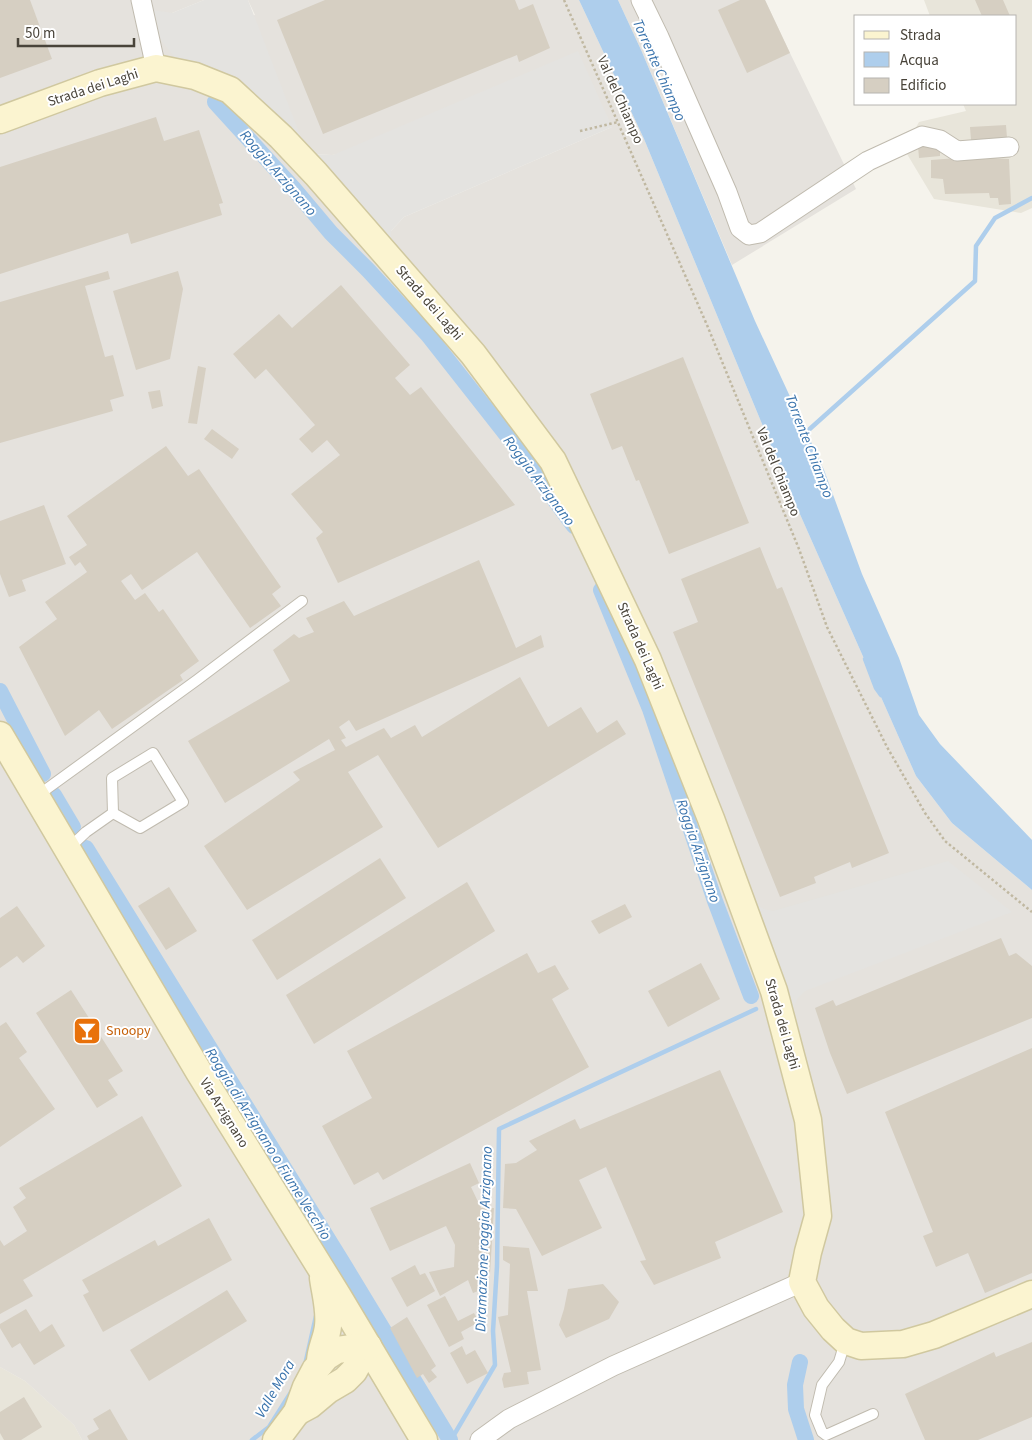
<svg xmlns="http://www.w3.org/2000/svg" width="1032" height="1440" font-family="'Source Sans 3',sans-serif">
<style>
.residential{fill:#e8e5da}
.industrial{fill:#e5e2dd;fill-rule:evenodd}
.parking{fill:#e4e3e0}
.water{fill:#aeceec}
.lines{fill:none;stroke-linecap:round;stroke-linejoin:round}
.stream{stroke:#aeceec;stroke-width:4.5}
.canal{stroke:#aeceec;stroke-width:16}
.building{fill:#d6cfc2}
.lane-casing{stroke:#c0bbaf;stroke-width:12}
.street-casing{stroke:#c0bbaf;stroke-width:21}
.secondary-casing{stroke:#d0c89f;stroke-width:29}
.path{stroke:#c0b8a1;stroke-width:2.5;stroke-dasharray:2.5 2.5;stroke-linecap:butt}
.lane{stroke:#fff;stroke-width:10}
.street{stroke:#fff;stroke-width:19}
.secondary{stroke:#fbf4d0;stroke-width:26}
.labels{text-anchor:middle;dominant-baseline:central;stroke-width:4;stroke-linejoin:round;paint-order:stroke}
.street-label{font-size:14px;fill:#49443a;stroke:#fff}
.food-label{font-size:14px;fill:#c56008;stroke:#fff;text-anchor:start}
.water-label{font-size:15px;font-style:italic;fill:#3a74ad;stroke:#fff}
</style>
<rect width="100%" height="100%" fill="#f5f3ec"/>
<!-- residential -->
<g class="residential">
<path d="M924,0H1032V208L1021,213L934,199L904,149L919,122L966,111L963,104H1016V16H930Z"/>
<path d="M0,1367L25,1381L74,1425L82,1440H0Z"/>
</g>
<!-- industrial -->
<g class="industrial">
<path d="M0,0H204L172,13L161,40L255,15L248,0H579L644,139L791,494L916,776L952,823L1032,890V1440H82L74,1425L25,1381L0,1367ZM612,127L404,217L391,231V245L310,154L332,155Z"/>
<path d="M618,0H765L790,53L856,189L732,265L642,52Z"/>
</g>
<!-- parking -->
<g class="parking">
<path d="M204,0H248L300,135L291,140L176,59L161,40L153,10L172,13Z"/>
<path d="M578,51L612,127L404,217L391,231V246L309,154L333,155Z"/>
<path d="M948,861L1012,912L805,991L797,999L792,1012L755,904L764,909L773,911Z"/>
</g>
<!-- water -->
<path class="water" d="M579,0H618L642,52L755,321L824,470L862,574L899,658L919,715L940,744L1032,840V890L952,823L916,776L791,494L644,139Z"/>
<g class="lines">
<!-- stream -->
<g class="stream">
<path d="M803,435L975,281L976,246L995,218L1032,198"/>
<path d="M865,659L876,688L881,695"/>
<path d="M305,1365L316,1316"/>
<path d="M252,1440L269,1427L293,1389"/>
<path d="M451,1440L495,1365L493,1331L497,1266L499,1129L756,1009"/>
</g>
<!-- canal -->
<g class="canal">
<path d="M215,102L294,189L331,233L368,270L428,335L509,438L574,526"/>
<path d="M601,590L650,709L715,901L751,996"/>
<path d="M0,691L43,774"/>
<path d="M54,795L73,827"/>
<path d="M86,848L344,1265L450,1440"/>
<path d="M800,1362L795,1385L796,1409L806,1440"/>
</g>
</g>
<!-- building -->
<g class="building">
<path d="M0,0H30L52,59L0,78Z"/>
<path d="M325,0H515L519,10L533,4L550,48L519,62L517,55L323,134L277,20Z"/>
<path d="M740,0H765L790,53L747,73L718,10Z"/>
<path d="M975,0H1003L1010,16H982Z"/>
<path d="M156,117L164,141L199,130L223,203L219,204L222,215L131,244L128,233L0,274V167Z"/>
<path d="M1006,125L1007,138L971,140L970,127Z"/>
<path d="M940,144V156L919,158L918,146Z"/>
<path d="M970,157L1009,159L1011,204L999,205L998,198H990L989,193L945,194L943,179L931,178V160Z"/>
<path d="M108,271L110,279L85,286L105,357L113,355L124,396L110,400L113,411L0,443V302Z"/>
<path d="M178,271L183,289L170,359L136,370L113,291Z"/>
<path d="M341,285L410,365L395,378L410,395L421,387L515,505L338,583L316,538L323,532L291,494L340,455L327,440L312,453L299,439L315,425L266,369L255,379L233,354L279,314L292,328Z"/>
<path d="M683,357L749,523L669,554L639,480L636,481L622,446L612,450L590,394Z"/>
<path d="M198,366L206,368L197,424L188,423Z"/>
<path d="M160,390L163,406L152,409L148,392Z"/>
<path d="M212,429L239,449L232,459L204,439Z"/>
<path d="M166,446L188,476L199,469L281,587L272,594L281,606L250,628L197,552L142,590L131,574L121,581L135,600L145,593L159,612L163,609L199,661L180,675L183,680L112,729L99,710L65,736L19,647L57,619L45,602L87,572L80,562L75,566L69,557L87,545L67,516Z"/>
<path d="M44,505L66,564L22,580L26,591L9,597L0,574V521Z"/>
<path d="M760,547L777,589L782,587L889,853L852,868L850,862L814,877L816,883L780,897L673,632L698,622L681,579Z"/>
<path d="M479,560L516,648L541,635L544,647L356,731L349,720L339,727L346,738L341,740L346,747L384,728L391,738L415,725L422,737L520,677L548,727L581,707L597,733L617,720L626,734L438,848L378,755L348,772L383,827L247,910L204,846L300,780L293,772L335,750L329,739L225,803L188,741L290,681L273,650L294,634L299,638L314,632L306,618L344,601L354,616Z"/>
<path d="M380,858L406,898L277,980L252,940Z"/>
<path d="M467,882L495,931L314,1044L286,995Z"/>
<path d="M169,887L197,931L166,950L138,906Z"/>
<path d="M625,904L632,917L599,934L591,921Z"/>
<path d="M17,906L45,946L23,963L17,956L0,968V918Z"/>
<path d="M1001,938L1009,956L1016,953L1032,966V1018L847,1094L830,1053L815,1008L833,1000L836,1006Z"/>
<path d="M527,953L538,973L555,965L569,989L552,999L589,1067L383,1180L378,1172L354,1185L322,1126L372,1098L347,1051Z"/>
<path d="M701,963L720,999L668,1027L648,991Z"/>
<path d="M71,990L123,1071L108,1080L118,1095L97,1108L36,1013Z"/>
<path d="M6,1022L27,1052L19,1058L55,1109L0,1147V1026Z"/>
<path d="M1032,1048V1273L985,1293L968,1253L936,1267L923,1236L933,1232L885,1112Z"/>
<path d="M720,1070L783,1212L715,1242L721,1258L654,1285L640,1261L646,1260L606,1167L579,1180L602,1228L542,1256L516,1209L503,1208L505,1164L516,1163L537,1150L529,1141L575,1119L580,1129Z"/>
<path d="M142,1116L182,1186L23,1280L33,1296L0,1314V1240L4,1246L27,1231L13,1207L26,1198L19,1188Z"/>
<path d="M470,1163L479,1183L471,1187L481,1208H494L490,1274L483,1276L489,1287L473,1293L468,1280L440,1296L429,1272L454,1267L455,1245L446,1226L390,1251L370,1208Z"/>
<path d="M209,1218L232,1260L103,1332L83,1295L89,1292L82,1280L155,1240L158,1246Z"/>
<path d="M503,1246L529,1248L538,1291H527L541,1370L527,1372L529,1384L504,1388L502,1379L504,1373L511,1372L498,1317L508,1315L510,1264L503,1260Z"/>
<path d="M415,1265L420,1275L425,1273L435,1291L407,1307L391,1278Z"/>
<path d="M603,1284L619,1302L609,1319L566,1338L559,1325L564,1309L568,1289Z"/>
<path d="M227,1290L247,1321L149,1381L130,1350Z"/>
<path d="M445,1296L458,1321L474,1313L479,1322L461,1332L464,1339L449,1347L427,1305Z"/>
<path d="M26,1309L40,1332L52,1324L65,1346L34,1365L20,1343L12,1348L0,1328V1324Z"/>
<path d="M407,1317L436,1366L431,1370L437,1377L429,1383L423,1374L417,1378L390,1328Z"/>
<path d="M1032,1342V1417L978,1440H925L905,1394L994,1352L996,1357Z"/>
<path d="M462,1346L466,1355L475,1350L488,1373L467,1384L450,1353Z"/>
<path d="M24,1397L42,1427L21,1440H4L0,1433V1412Z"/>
<path d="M110,1409L128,1440H89L87,1436L99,1429L93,1419Z"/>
</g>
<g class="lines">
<!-- lane casing -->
<g class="lane-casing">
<g id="lane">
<path d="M153,753L183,802L140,828L113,813L112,778Z"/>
<path d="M37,796L197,680L302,601"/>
<path d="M68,849L86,832L113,813"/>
<path d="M845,1342L839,1362L822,1385L815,1415L822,1432L826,1435L873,1414"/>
</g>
</g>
<!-- street casing -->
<g class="street-casing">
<g id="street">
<path d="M141,0L156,68"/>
<path d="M641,0L659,37L727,192L740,228L749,235L760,233L868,161L922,136L940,140L957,151L1009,147"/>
<path d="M480,1440L509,1419L613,1366L802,1282"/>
</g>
</g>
<!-- secondary casing -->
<g class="secondary-casing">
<g id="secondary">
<path d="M0,120L100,83L156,68L195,76L230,90L281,137L316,174L473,354L553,461L648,660L711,819L774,991L808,1120L818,1216L808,1252L802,1282L816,1308L833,1329L846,1341L861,1346L903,1344L934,1335L1032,1294"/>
<path d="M0,735L199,1072L338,1296L424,1440"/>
<path d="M320,1364C319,1351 327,1339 328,1326C330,1310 325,1293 323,1278"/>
<path d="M297,1412L310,1405L328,1390L345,1380L354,1371L368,1346"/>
<path d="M276,1440L297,1412L306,1387L315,1370L326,1357L337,1350L368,1346"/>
</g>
</g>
<!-- path -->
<g class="path">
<path d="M564,0L707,325L799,549L827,627L887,747L925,813L945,841L1032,912"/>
<path d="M580,131L618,122"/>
</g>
<!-- lane -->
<use href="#lane" class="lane"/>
<!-- street -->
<use href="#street" class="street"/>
<!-- secondary -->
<use href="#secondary" class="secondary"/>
</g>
<!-- icons -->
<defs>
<g id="bar-square" transform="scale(1.4375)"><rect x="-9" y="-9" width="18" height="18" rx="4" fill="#e8710a" stroke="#fff"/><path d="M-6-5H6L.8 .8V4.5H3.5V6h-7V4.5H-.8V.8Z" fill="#fff"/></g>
</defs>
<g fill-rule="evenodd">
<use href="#bar-square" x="87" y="1031"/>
</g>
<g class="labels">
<!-- street labels -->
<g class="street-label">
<text transform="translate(93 88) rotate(-18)">Strada dei Laghi</text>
<text transform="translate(620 100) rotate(66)">Val del Chiampo</text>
<text transform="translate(429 303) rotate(49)">Strada dei Laghi</text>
<text transform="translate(778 472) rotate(68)">Val del Chiampo</text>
<text transform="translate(640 646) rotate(66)">Strada dei Laghi</text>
<text transform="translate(782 1024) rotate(74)">Strada dei Laghi</text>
<text transform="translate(224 1113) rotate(58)">Via Arzignano</text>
</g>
<!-- food labels -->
<g class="food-label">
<text x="106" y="1031">Snoopy</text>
</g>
<!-- water labels -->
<g class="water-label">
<text transform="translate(659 70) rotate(66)">Torrente Chiampo</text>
<text transform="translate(278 173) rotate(49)">Roggia Arzignano</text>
<text transform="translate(809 446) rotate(69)">Torrente Chiampo</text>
<text transform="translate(539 481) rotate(53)">Roggia Arzignano</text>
<text transform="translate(698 851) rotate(71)">Roggia Arzignano</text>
<text transform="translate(268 1144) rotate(58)">Roggia di Arzignano o Fiume Vecchio</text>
<text transform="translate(484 1239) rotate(-88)">Diramazione roggia Arzignano</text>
<text transform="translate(275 1389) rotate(-60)">Valle Mora</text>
</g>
</g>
<!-- legend -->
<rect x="854" y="15" width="162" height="90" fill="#ffffff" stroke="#b6b4b0"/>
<rect x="864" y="31" width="25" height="8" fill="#fbf4d0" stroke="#b6b4b0"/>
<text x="900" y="40" font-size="15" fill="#49443a">Strada</text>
<rect x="864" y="52" width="25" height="15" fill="#aeceec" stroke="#b6b4b0"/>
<text x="900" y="65" font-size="15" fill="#49443a">Acqua</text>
<rect x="864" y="78" width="25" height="15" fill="#d6cfc2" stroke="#b6b4b0"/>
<text x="900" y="90" font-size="15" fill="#49443a">Edificio</text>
<!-- scale -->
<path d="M18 38v8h116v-8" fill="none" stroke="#49443a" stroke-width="2.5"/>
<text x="25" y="38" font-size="15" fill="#49443a" stroke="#ffffff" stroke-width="4" paint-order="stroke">50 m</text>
</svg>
